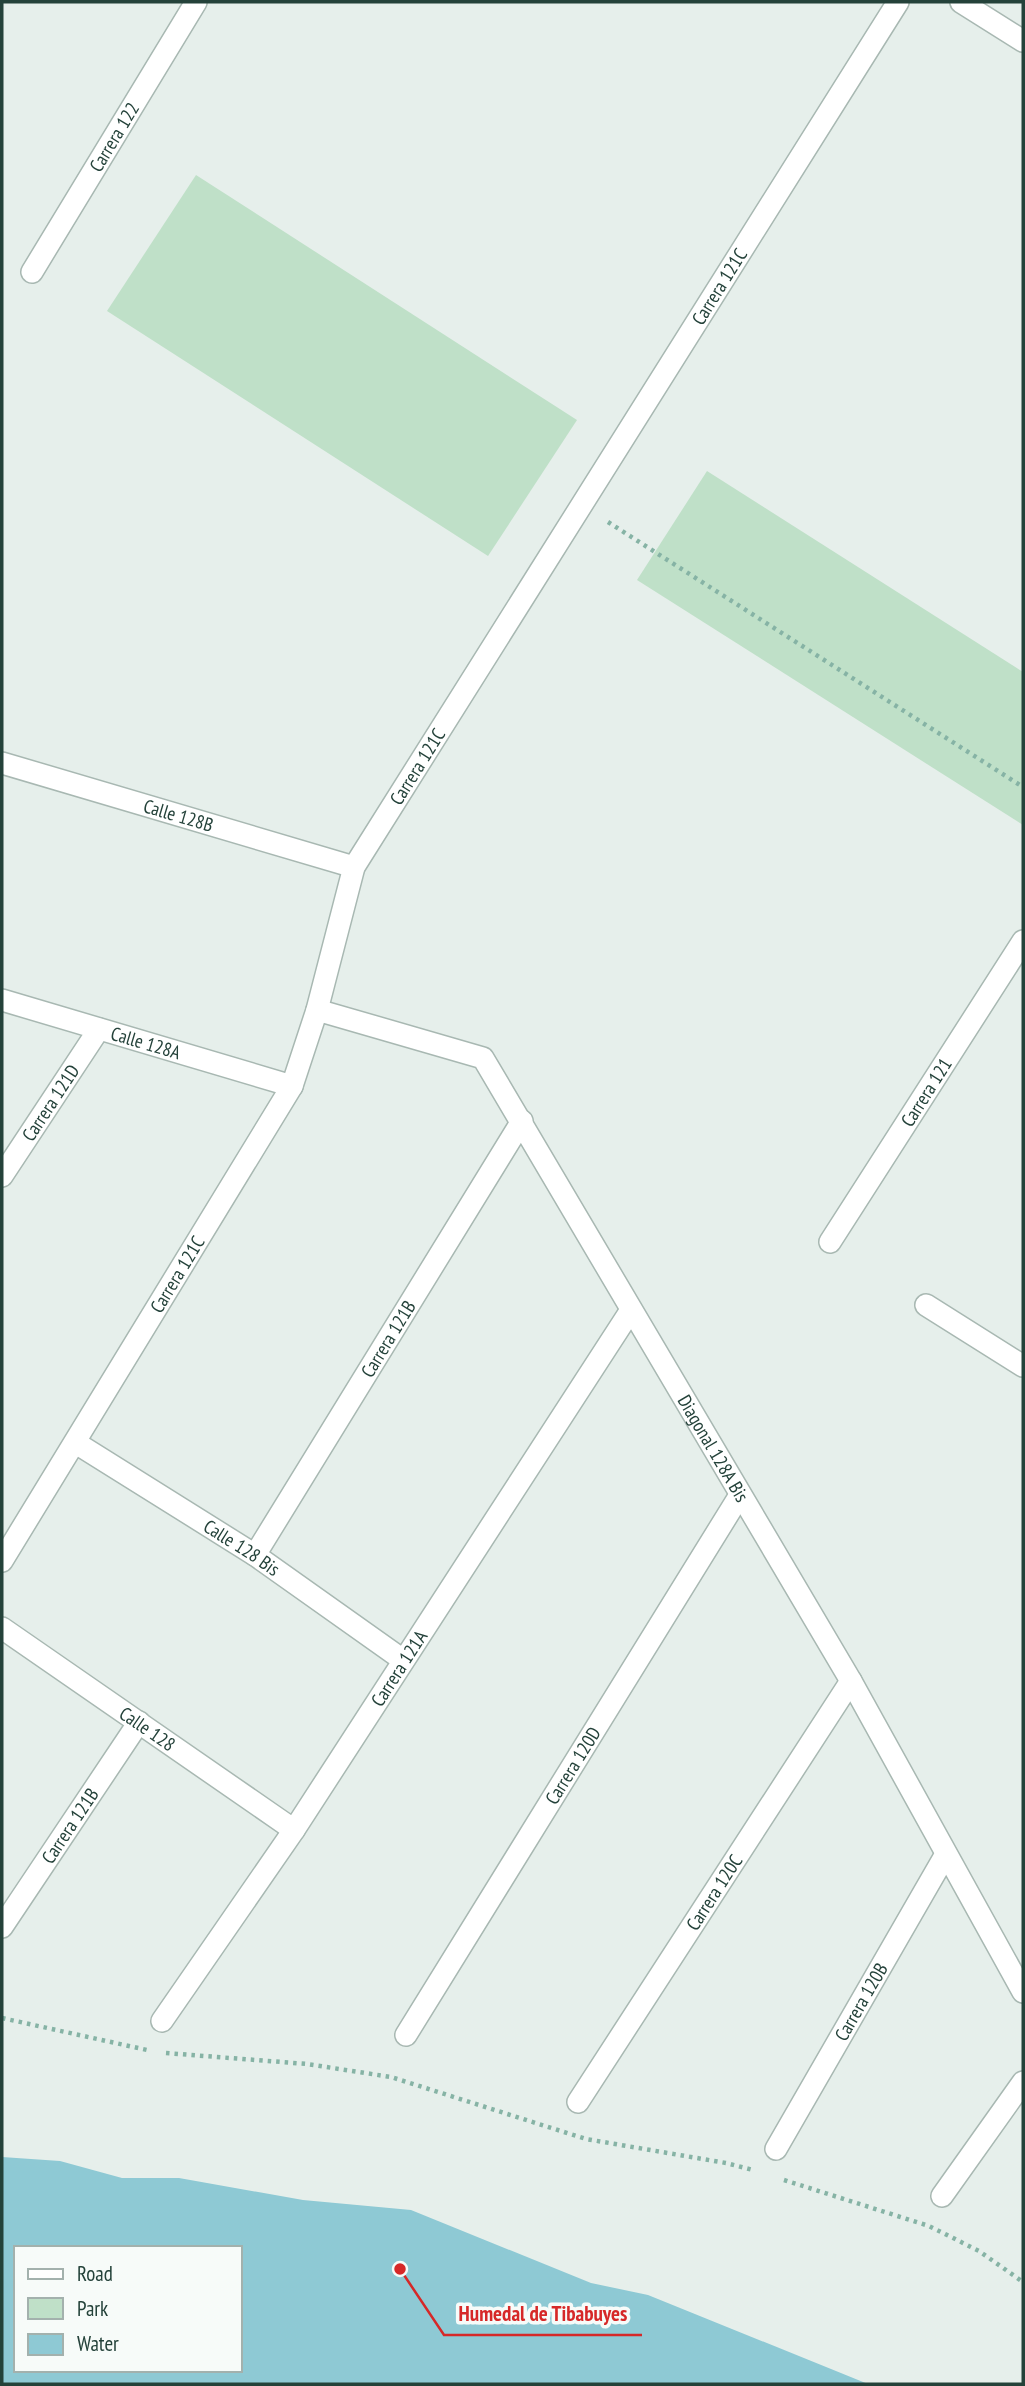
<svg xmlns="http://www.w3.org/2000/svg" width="1025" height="2386" font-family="'PT Sans Narrow',sans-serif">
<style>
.green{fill:#bfe0c8}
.water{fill:#8ec9d4;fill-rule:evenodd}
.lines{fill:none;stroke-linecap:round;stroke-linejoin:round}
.minor-casing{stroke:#a8b8b2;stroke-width:24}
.path{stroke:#86b3a5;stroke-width:4.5;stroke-dasharray:3.5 5;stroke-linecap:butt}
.minor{stroke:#fff;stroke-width:21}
.labels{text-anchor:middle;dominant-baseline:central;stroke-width:7;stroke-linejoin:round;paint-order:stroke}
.street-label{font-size:19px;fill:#24423a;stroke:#f7fbf9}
.leader{fill:none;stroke:#d62828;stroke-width:2.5}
.callout-dot{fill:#d62828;stroke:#f7fbf9;stroke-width:2.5}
.callout-label{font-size:21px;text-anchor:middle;font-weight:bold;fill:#d62828;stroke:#f7fbf9;stroke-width:7;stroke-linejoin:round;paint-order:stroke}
</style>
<rect width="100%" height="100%" fill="#e6efeb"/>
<!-- green -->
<g class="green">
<path d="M196,175L577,420L488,556L107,311Z"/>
<path d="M707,471L1023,672V825L637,580Z"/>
</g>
<!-- water -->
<path class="water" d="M2,2157L60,2161L122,2178H179L303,2200L411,2210L591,2283L648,2295L868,2384H2ZM16,2248H240V2370H16Z"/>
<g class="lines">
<!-- minor casing -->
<g class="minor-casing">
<g id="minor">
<path d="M961,2L1023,41"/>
<path id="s1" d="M32,272L196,2"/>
<path id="s2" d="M2,763L354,867"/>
<path id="s3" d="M2,1000L292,1086"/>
<path id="s4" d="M317,1010L483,1058L851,1681L1023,1992"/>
<path id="s5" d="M2,1176L99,1029"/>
<path id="s6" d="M830,1242L1023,941"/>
<path d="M926,1305L1023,1366"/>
<path id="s7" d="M76,1443L255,1555L403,1660"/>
<path id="s8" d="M255,1555L522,1121"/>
<path id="s9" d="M2,1561L292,1086L317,1010L354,867L898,2"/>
<path id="s10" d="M2,1628L294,1830"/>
<path id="s11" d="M2,1927L139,1722"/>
<path id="s12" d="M162,2021L294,1830L631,1310"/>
<path id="s13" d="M406,2035L740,1495"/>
<path id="s14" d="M578,2102L851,1681"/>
<path id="s15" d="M776,2149L946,1854"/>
<path d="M942,2196L1023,2082"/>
</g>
</g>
<!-- path -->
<g class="path">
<path d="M608,522L1023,787"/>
<path d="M2,2018L147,2050"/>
<path d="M166,2053L307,2064L391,2077L586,2139L726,2163L753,2170"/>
<path d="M784,2180L929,2226L979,2251L1023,2282"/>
</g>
<!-- minor -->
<use href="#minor" class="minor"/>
</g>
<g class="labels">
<!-- street labels -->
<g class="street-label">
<text stroke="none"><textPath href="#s1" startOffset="158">Carrera 122</textPath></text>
<text stroke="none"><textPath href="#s9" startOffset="1470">Carrera 121C</textPath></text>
<text stroke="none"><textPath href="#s9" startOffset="903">Carrera 121C</textPath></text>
<text stroke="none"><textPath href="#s2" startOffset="184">Calle 128B</textPath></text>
<text stroke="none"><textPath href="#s3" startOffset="150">Calle 128A</textPath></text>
<text stroke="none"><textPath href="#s6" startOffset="178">Carrera 121</textPath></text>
<text stroke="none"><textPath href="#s5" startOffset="88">Carrera 121D</textPath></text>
<text stroke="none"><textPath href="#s9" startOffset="336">Carrera 121C</textPath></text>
<text stroke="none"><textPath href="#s8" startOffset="254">Carrera 121B</textPath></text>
<text stroke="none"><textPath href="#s4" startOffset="626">Diagonal 128A Bis</textPath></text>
<text stroke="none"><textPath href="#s7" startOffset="196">Calle 128 Bis</textPath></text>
<text stroke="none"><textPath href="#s12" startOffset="425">Carrera 121A</textPath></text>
<text stroke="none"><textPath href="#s10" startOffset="177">Calle 128</textPath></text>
<text stroke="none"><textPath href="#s13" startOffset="317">Carrera 120D</textPath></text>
<text stroke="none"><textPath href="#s11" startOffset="122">Carrera 121B</textPath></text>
<text stroke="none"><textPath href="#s14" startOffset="250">Carrera 120C</textPath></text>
<text stroke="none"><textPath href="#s15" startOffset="170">Carrera 120B</textPath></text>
</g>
</g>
<!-- callouts -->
<path class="leader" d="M400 2269L444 2335H642"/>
<circle class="callout-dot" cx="400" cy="2269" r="7"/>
<g class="callout-label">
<text x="543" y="2321">Humedal de Tibabuyes</text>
</g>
<!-- border -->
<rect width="1025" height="2386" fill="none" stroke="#24423a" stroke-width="7"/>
<!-- legend -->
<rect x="14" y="2246" width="228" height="126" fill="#f7fbf9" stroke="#a3b1ad" stroke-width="2"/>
<rect x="28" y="2269" width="35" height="10" fill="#ffffff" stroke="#a3b1ad" stroke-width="2"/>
<text x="77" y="2281" font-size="21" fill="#24423a">Road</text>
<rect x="28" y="2298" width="35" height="21" fill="#bfe0c8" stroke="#a3b1ad" stroke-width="2"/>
<text x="77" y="2316" font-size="21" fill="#24423a">Park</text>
<rect x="28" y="2334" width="35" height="21" fill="#8ec9d4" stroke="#a3b1ad" stroke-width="2"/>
<text x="77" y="2351" font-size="21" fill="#24423a">Water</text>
</svg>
